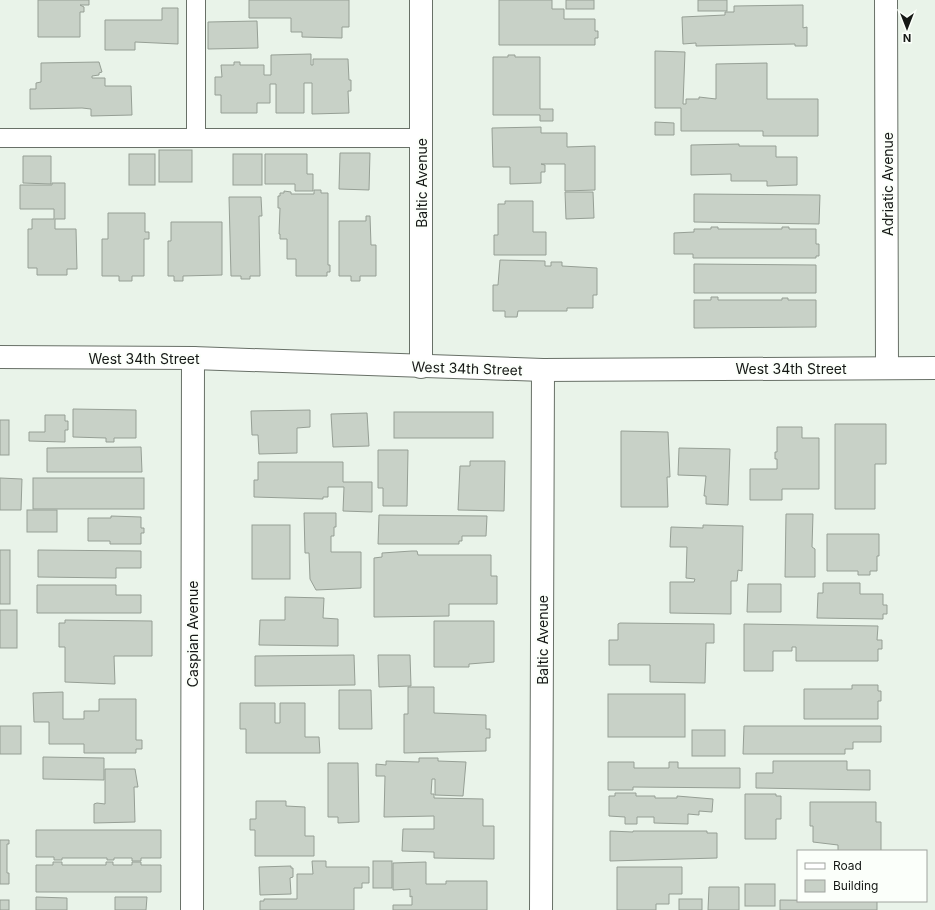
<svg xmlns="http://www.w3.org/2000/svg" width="935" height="910" font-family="Inter,sans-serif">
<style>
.building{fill:#c8d1c7;stroke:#969f95}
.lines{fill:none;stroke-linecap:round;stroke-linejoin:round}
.lane-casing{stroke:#687067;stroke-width:20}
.street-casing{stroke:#687067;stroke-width:24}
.lane{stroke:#fff;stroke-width:18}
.street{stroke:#fff;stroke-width:22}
.labels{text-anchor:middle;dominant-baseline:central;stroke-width:4;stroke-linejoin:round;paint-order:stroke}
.street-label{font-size:14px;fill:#151815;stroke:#fbfffa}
</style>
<rect width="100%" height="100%" fill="#e9f3e9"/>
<!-- building -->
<g class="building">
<path d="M38,0H89V5H80L84,7V12H80V37H38Z"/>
<path d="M249,0H349V27H342V38L302,37V32H291V18H249Z"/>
<path d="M499,0H552V9H564V19H595V31H598V38H595V45H499Z"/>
<rect x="566" y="0" width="28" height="9"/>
<rect x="698" y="0" width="29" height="11"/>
<path d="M803,5V28L807,27V46H795V44L696,46V43L683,44L682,17L725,15V12H734V6Z"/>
<path d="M162,8H178V44L135,42V50H105V20H162Z"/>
<path d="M257,21L258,48L208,49V22Z"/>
<path d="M655,51L685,52L683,104H686V99H699V97L716,99V64L767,63V99H818V136H763V131H681V108H655Z"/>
<path d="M311,54V65H313V59H348L349,80H351V91H348L349,113L312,114V83H304V113H276V84H270V103H257V113H221V95H215V77H222L221,65H234V62H240V65H264V75H271V55Z"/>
<path d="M508,55H515V57H540V109H553V121H540V115H493V57H508Z"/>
<path d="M99,62L102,72L99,73V75L92,76V78H105V86H131L132,115L91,116V109L82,108L30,109V89H36V83L41,82V63Z"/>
<path d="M655,122L674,123V135H655Z"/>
<path d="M541,127V133H567V147L595,146V190L565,191V164H541L545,165V172H541V183L510,184V167H493L492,128Z"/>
<path d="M739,144V146H776V157H797V185L767,186V181H731V174L691,175V145Z"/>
<rect x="159" y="150" width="33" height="32"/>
<path d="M340,153H370L369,190L339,189Z"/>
<rect x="129" y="154" width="26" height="31"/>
<rect x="233" y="154" width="29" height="31"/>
<path d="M265,154H307V174H313V191H295V184H265Z"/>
<path d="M23,156H51V184L23,183Z"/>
<path d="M52,183H65V219H55V229H76L77,269H67V275H37V268H28V229H32V219H54V209H20V185H52Z"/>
<path d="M314,190H321V193H328V265H330V272H327V276H296V259H287V239H280V234H279L280,208H278V196H280V193H284V191L291,192V194H314Z"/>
<path d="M565,192H593L594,218L566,219Z"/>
<path d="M694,194L820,195L819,224L694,222Z"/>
<path d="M229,197H261L262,216H259L260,276H250V279H241V276H231Z"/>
<path d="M505,201H533V232H546V255H494V235H498V204H505Z"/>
<path d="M108,213H145V232H149V239H144V276H132V281H119V276H102V239H108Z"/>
<path d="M366,216H370L371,245H376V276H360V281H351V276H339V221H366Z"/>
<path d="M171,222H222V275L183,276V281H174V276H168V241H171Z"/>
<path d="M711,227H718V229H782V227H789V229H816V244H819V256H816V258H693V254H674V233L694,232V229H711Z"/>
<path d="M500,260L545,261V266H551V262H562V266L597,268V295H593V308H567V311H518L517,317H505V311H493V285H498Z"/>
<path d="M694,264L816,265V293H694Z"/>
<path d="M711,297H718V300H782V298H788V300H816V327L694,328V300H711Z"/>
<path d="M73,409L136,410V438H114V442H106V438L73,437Z"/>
<path d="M310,410V427L297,428V453L259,454L258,435H252L251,411Z"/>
<rect x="394" y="412" width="99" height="26"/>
<path d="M367,413L369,446L333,447L331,414Z"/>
<path d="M45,415H65V421H68V430H65V442L29,441V432H45Z"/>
<rect x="0" y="420" width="9" height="35"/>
<path d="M835,424H886V464H875V509H835Z"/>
<path d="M777,427H802V438H819V489H782V500H750V469H777V459H775V452H777Z"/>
<path d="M621,431L668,432L670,477H667L668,507H621Z"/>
<path d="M141,447L142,472H47V448Z"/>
<path d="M679,448L730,449L728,505L706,504V496H704L706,476L678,475Z"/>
<path d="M378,450H408L407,506H383V488H378Z"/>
<path d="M470,461H505L504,511L458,510L460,466H470Z"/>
<path d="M258,462H343V482H372V512L343,511L344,487H328V497H323V499L254,497V480H258Z"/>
<path d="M0,478L22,479L21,510H0Z"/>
<rect x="33" y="478" width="111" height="31"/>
<rect x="27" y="510" width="30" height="22"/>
<path d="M304,513H336V527H334V536H331V552H361V588L316,590L310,579L309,553H305Z"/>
<path d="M786,514H813L812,547L815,549V577H785Z"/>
<path d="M379,515L487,516L486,536H462V541H459V544H378Z"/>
<path d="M111,516L141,517V528H144V533H141V544H110V541H88V518H111Z"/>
<rect x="252" y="525" width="38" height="54"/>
<path d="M703,525L743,526L742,571L738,570L737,581H731V614L670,613V582H694L695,579L686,578L687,547H670L671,527L703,528Z"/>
<path d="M827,534H879V556H877V571H870V575H858V571H827Z"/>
<rect x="0" y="550" width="10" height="54"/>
<path d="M38,550L141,551V568H116V578L38,577Z"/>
<path d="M412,551H417L418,555H491V576H497V604H449V616L374,617V558L382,557V553Z"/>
<path d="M823,583H860V594H883V605H887V614H883V619L817,618L818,593H823Z"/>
<path d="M748,584H781V612H747Z"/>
<path d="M37,585H116V595H141V613H37Z"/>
<path d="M285,597L324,598L323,618L338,619V646L259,645L260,620H285Z"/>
<rect x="0" y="610" width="17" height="38"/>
<path d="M65,620L152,621V656H114L115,684L65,682V647H59V623H65Z"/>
<path d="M434,621H494V662L469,664V667H434Z"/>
<path d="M620,623L714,624V643H706L705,683L650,682V665H609V640H618V624Z"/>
<path d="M744,624L878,626L877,640H882V649H878V661H796V647H792V651H773V671H744Z"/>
<path d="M354,655L355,685L255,686V656Z"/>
<path d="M378,655H410L411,686L379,687Z"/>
<path d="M852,685H878V691H881V701H878V719H804V689H852Z"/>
<path d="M408,687H434V713L486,715V729H490V738H486V751L404,753V714H408Z"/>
<path d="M339,690H371L372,729H339Z"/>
<path d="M63,692V719H84V711H99V699H136V740H142V749H136V753H84V744H49V722H34L33,693Z"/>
<rect x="608" y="694" width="77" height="43"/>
<path d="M240,703H275V723H280V703H305V737H319L320,753H246V729H240Z"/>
<rect x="0" y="726" width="21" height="28"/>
<path d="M744,726H881V742H853V749H845V754H743Z"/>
<rect x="692" y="730" width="33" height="26"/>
<path d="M43,757L104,758V780L43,779Z"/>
<path d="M419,758H438V761L466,762L463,796L435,795V779H432L431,794H434V798L483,799V826H494V859L434,858V852L402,851L403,829H434V816L384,817L385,776H376V764L386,765V761L419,762Z"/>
<path d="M773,761H847V770H870V790L756,788V773H773Z"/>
<path d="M608,762H634V768H669V762H678V768H740V788L633,787V790H608Z"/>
<path d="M328,763H358L359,822L338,823V817H328Z"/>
<path d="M105,769H135L138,787H134L135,822L94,823V804L97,803L105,804Z"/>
<path d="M615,793H636V796H655V798H677V796L713,799L712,812L699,811V815L688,814V824L654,823V817H637V824H625V817L609,816V796H615Z"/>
<path d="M745,794H776V796H781V819H776V839H745Z"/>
<path d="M256,801H286V806L305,807V836H314V856H255V830H250V819H256Z"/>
<path d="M810,802H876V822H881V851H838V845L813,842V826H810Z"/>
<path d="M36,830H161V858H141V861H132V858H114V860H107V858H62V860H54V857H36Z"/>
<path d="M610,831L633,832V831H707V833H717V858L610,861Z"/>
<path d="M0,840H9V844H7V873H9V884H0Z"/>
<path d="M312,861H326V867H369V883H362V888H354V910H260V901H264V899H297V874H313Z"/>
<rect x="373" y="861" width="19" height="27"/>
<path d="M53,862H62V865H106V862H113V865H132V862H141V865H161V892H36V865H53Z"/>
<path d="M426,862V884H446V881H487V910H393V905H412V896L410,897V889L393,890V863Z"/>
<path d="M291,866V868H293V877L290,878L291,894L260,895L259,867Z"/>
<path d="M617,867H682V894H669V904H656V910H617Z"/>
<rect x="745" y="884" width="30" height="22"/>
<path d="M709,887H739V910H708Z"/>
<path d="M36,897L67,898V910H36Z"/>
<path d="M115,897H147L146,910H115Z"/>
<rect x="679" y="899" width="23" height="11"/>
<rect x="0" y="900" width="9" height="10"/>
<path d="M780,900L877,901V910H780Z"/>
</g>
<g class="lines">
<!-- lane casing -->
<g class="lane-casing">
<g id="lane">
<path d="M196,0V138"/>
<path d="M0,138H421"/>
</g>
</g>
<!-- street casing -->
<g class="street-casing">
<g id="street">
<path d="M421,0V367"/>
<path d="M886,0L887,368"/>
<path d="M0,357L193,358L543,370L935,368"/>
<path d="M192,910L193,358"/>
<path d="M541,910L543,370"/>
</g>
</g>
<!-- lane -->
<use href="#lane" class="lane"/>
<!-- street -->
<use href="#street" class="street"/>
</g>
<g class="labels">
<!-- street labels -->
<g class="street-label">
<text transform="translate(421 183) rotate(-90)">Baltic Avenue</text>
<text transform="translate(887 184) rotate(-90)">Adriatic Avenue</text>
<text x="144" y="358">West 34th Street</text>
<text transform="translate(467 368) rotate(2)">West 34th Street</text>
<text x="791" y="368">West 34th Street</text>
<text transform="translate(192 634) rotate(-90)">Caspian Avenue</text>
<text transform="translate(542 640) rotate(-90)">Baltic Avenue</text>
</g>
</g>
<!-- legend -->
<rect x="797" y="850" width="130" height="52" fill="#fbfffa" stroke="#9fa39e"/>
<rect x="805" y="863" width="20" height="6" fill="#ffffff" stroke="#9fa39e"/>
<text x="833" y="870" font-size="12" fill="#151815">Road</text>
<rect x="805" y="880" width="20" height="12" fill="#c8d1c7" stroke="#9fa39e"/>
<text x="833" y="890" font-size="12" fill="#151815">Building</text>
<!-- north arrow -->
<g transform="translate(907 28) rotate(180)" stroke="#fbfffa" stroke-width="3" paint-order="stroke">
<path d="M0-3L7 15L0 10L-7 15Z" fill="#151815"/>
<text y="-6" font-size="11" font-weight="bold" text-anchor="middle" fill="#151815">N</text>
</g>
</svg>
